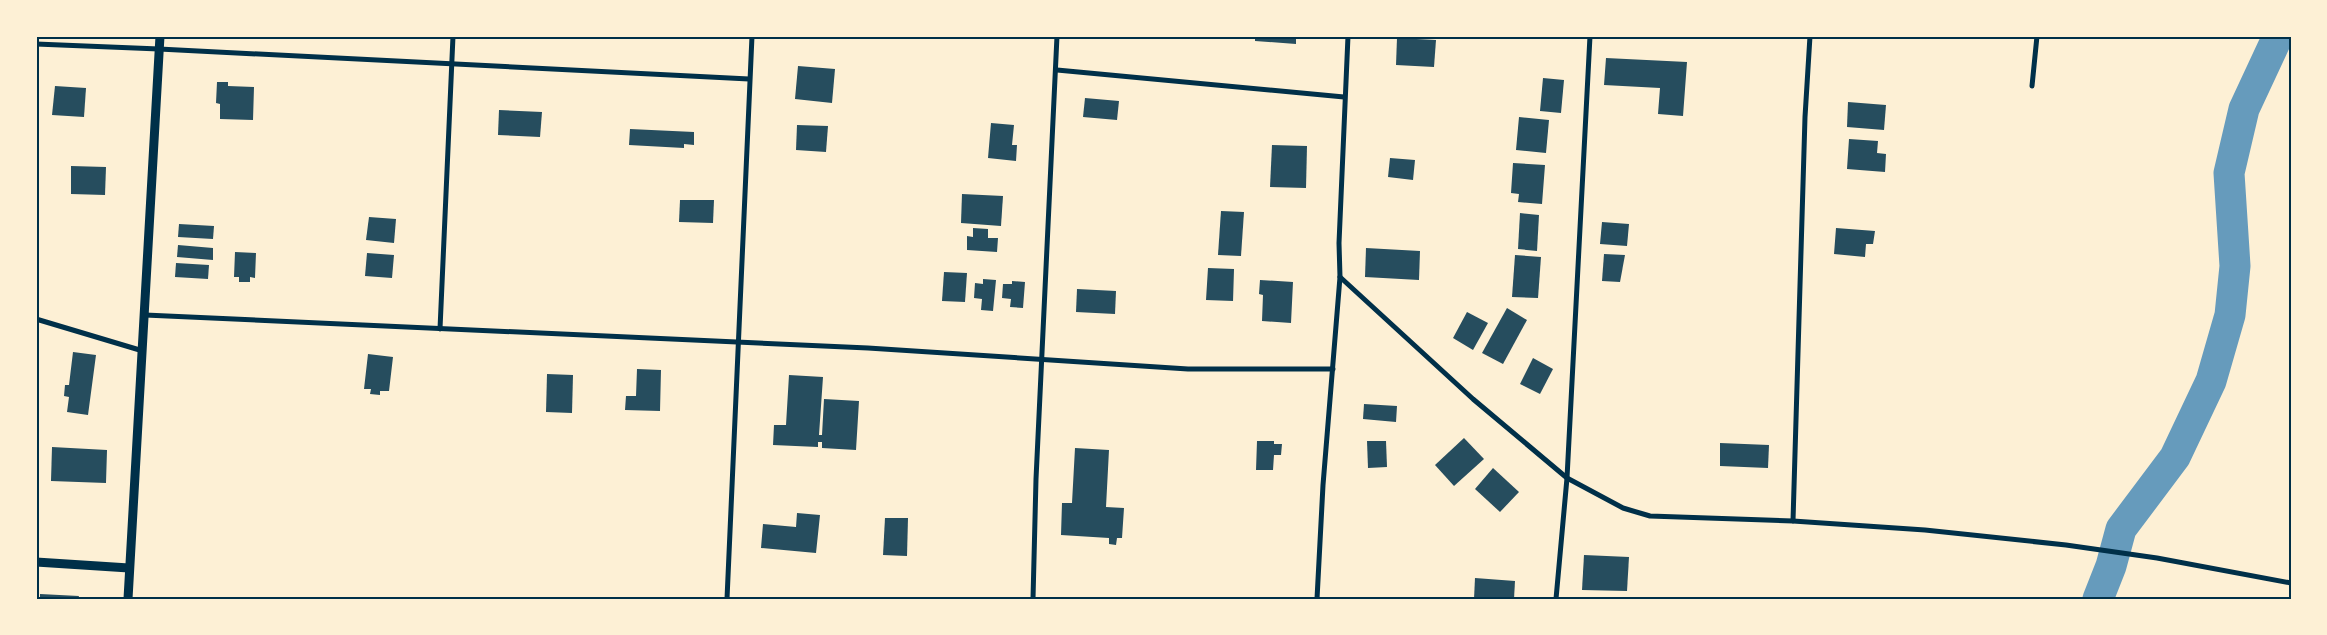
<svg xmlns="http://www.w3.org/2000/svg" width="2327" height="635" font-family="Helvetica,sans-serif">
<style>
.lines{fill:none;stroke-linecap:round;stroke-linejoin:round}
.river{stroke:#669bbc;stroke-width:31}
.building{fill:#264d5e}
.minor{stroke:#003049;stroke-width:5}
.tertiary{stroke:#003049;stroke-width:9}
.neatline{fill:none;stroke:#003049;stroke-width:2}
</style>
<rect width="100%" height="100%" fill="#fdf0d5"/>
<g class="lines">
<!-- river -->
<path class="river" d="M2098,599L2111,566L2121,529L2175,457L2211,381L2230,315L2235,266L2229,173L2244,109L2278,36"/>
</g>
<!-- building -->
<g class="building">
<rect x="1151" y="36" width="38" height="2"/>
<path d="M1255,36H1296V44L1255,41Z"/>
<path d="M1397,38L1436,40L1434,67L1396,65Z"/>
<path d="M1606,58L1687,62L1683,116L1658,114L1660,88L1604,85Z"/>
<path d="M798,66L835,69L832,103L795,99Z"/>
<path d="M1543,78L1564,80L1561,113L1540,111Z"/>
<path d="M217,82H228V86L254,87L253,120L220,119V104L216,103Z"/>
<path d="M55,86L86,88L84,117L52,115Z"/>
<path d="M1085,98L1119,101L1117,120L1083,117Z"/>
<path d="M1848,102L1886,105L1884,130L1847,127Z"/>
<path d="M499,110L542,112L540,137L498,135Z"/>
<path d="M1519,117L1549,120L1546,153L1516,150Z"/>
<path d="M991,123L1014,125L1012,145H1017L1016,161L988,158Z"/>
<path d="M797,125L828,126L826,152L796,150Z"/>
<path d="M630,129L694,132V145L684,144V148L629,145Z"/>
<path d="M1849,139L1878,141L1877,153L1886,154L1885,172L1847,169Z"/>
<path d="M1272,145L1307,146L1306,188L1270,187Z"/>
<path d="M1390,158L1415,160L1413,180L1388,177Z"/>
<path d="M1513,163L1545,165L1542,204L1518,202L1519,194L1511,193Z"/>
<path d="M71,166L106,167L105,195L71,194Z"/>
<path d="M962,194L1003,196L1001,226L961,223Z"/>
<path d="M680,200H714L713,223L679,222Z"/>
<path d="M1221,211L1244,212L1241,256L1218,255Z"/>
<path d="M1520,213L1539,215L1537,251L1518,249Z"/>
<path d="M369,217L396,219L394,243L366,240Z"/>
<path d="M1602,222L1629,224L1627,246L1600,244Z"/>
<path d="M179,224L214,226L213,239L178,237Z"/>
<path d="M973,228L988,229V238H998L997,252L967,250V236L973,237Z"/>
<path d="M1836,228L1875,231L1873,244H1866L1865,257L1834,254Z"/>
<path d="M178,245L213,248V260L177,257Z"/>
<path d="M1366,248L1420,251L1419,280L1365,277Z"/>
<path d="M235,252L256,253L255,278L250,277V282H239V277H234Z"/>
<path d="M367,253L394,255L392,278L365,276Z"/>
<path d="M1604,254L1625,255L1620,282L1602,281Z"/>
<path d="M1515,255L1541,257L1538,298L1512,297Z"/>
<path d="M176,263L209,265L208,279L175,277Z"/>
<path d="M1208,268L1234,269L1233,301L1206,300Z"/>
<path d="M944,272L967,273L965,302L942,301Z"/>
<path d="M983,279L996,280L993,311L981,310L982,299L974,298L975,283L983,284Z"/>
<path d="M1260,280L1293,282L1291,323L1262,321L1263,295L1259,294Z"/>
<path d="M1012,281L1025,282L1023,308L1010,307L1011,299L1002,298L1003,284H1012Z"/>
<path d="M1077,289L1116,291L1115,314L1076,312Z"/>
<path d="M1507,308L1527,320L1503,364L1482,353Z"/>
<path d="M1467,312L1488,323L1473,350L1453,338Z"/>
<path d="M73,352L96,355L88,415L67,412L69,397L64,396L65,385H69Z"/>
<path d="M368,354L393,357L389,391H380V395L370,394L371,389H364Z"/>
<path d="M1533,358L1553,369L1540,394L1520,384Z"/>
<path d="M637,369L661,370L660,411L625,410L626,396H636Z"/>
<path d="M547,374L573,375L572,413L546,412Z"/>
<path d="M789,375L823,377L819,435H822L824,399L859,401L856,450L822,448V442H818V447L773,445L774,425H786Z"/>
<path d="M1364,404L1397,406L1396,422L1363,419Z"/>
<path d="M1464,438L1484,459L1454,486L1435,465Z"/>
<path d="M1257,441H1274V444H1282L1281,455H1274L1273,470H1256Z"/>
<path d="M1367,441H1386L1387,467L1368,468Z"/>
<path d="M1720,443L1769,445L1768,468L1720,466Z"/>
<path d="M52,447L107,450L106,483L51,481Z"/>
<path d="M1075,448L1109,450L1106,507L1124,508L1122,538H1117L1116,545L1109,544V538L1061,535L1062,503H1072Z"/>
<path d="M1493,468L1519,492L1500,512L1475,489Z"/>
<path d="M797,513L820,515L816,553L761,548L763,524L796,527Z"/>
<path d="M885,518H908L907,556L883,555Z"/>
<path d="M1584,555L1629,557L1627,591L1582,590Z"/>
<path d="M1475,578L1515,581L1514,599H1474Z"/>
<path d="M40,594L79,596L78,599H40Z"/>
</g>
<g class="lines">
<!-- minor -->
<g class="minor">
<path d="M36,44L159,49L749,79"/>
<path d="M1057,70L1344,97"/>
<path d="M2032,86L2037,36"/>
<path d="M1340,277L1473,399L1567,478L1623,508L1650,516L1793,521L1925,530L2066,545L2157,558L2291,583"/>
<path d="M145,315L868,348L1188,369H1333"/>
<path d="M36,319L143,351"/>
<path d="M440,329L453,36"/>
<path d="M1793,521L1805,117L1810,36"/>
<path d="M727,599L752,36"/>
<path d="M1033,599L1036,479L1057,36"/>
<path d="M1317,599L1323,485L1340,277L1339,243L1348,36"/>
<path d="M1556,599L1567,478L1590,36"/>
</g>
<!-- tertiary -->
<g class="tertiary">
<path d="M36,562L129,568"/>
<path d="M128,599L160,36"/>
</g>
</g>
<!-- border -->
<rect width="2327" height="635" fill="none" stroke="#fdf0d5" stroke-width="75"/>
<rect x="38" y="38" width="2252" height="560" class="neatline"/>
</svg>
